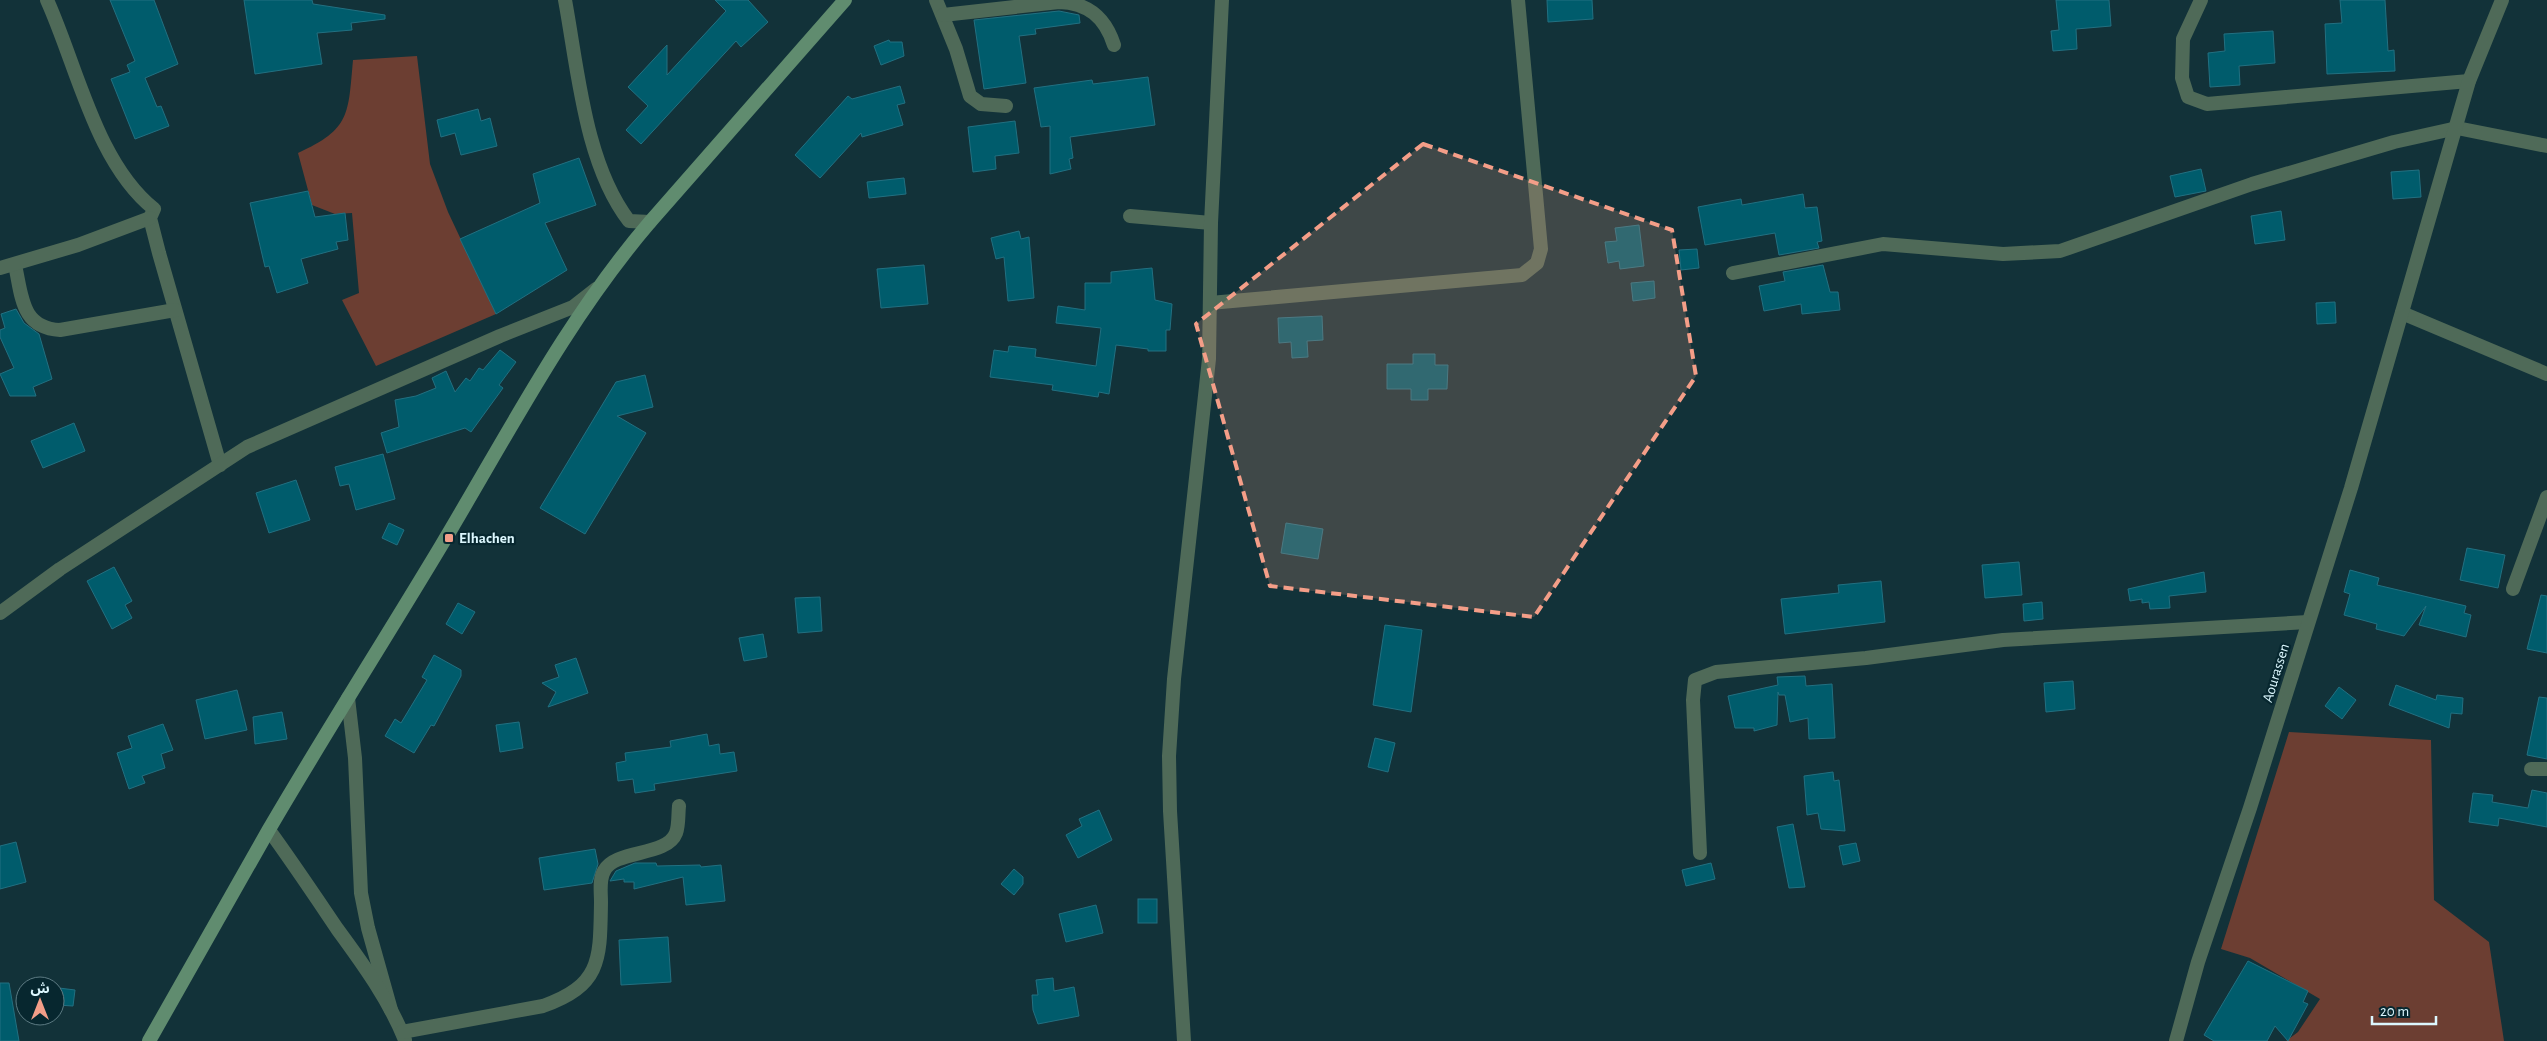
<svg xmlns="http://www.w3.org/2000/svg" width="2547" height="1041" font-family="'Alegreya Sans','Noto Sans Arabic',sans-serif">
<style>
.green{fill:#6c3e32}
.building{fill:#005c6c;stroke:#227081}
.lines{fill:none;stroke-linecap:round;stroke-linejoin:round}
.minor{stroke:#4f6a58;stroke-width:14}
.secondary{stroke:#608c6f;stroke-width:14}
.marked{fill:#f49e88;fill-opacity:0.2;stroke:#f49e88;stroke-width:4;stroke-dasharray:10 6;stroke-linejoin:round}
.poi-dot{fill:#f49e88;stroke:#07272f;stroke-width:2}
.labels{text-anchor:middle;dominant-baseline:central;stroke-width:4.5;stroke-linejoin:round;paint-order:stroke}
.poi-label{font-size:15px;font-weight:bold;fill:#dcf7fe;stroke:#07272f;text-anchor:start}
.street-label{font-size:15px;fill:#dcf7fe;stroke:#07272f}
</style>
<rect width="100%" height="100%" fill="#123239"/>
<!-- green -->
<g class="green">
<path d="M417,56L430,164L448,212L496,314L376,366L342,300L359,293L352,213L335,214L312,205L298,153C351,129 348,114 353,60Z"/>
<path d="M2289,732L2431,740L2434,900L2489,942L2504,1041H2286L2298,1032L2320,999L2250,958L2221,949Z"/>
</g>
<!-- building -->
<g class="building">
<path d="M110,0H154L178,64L145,78L157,107L161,106L169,126L135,139L111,79L130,72L127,65L135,61Z"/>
<path d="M244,0H312L313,4L385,15V19L351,23L352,30L317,33L322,64L255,74Z"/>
<path d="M715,0H748L768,22L741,47L736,41L641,144L626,130L648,106L628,87L667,45V75L726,11Z"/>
<path d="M1547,0H1592L1593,19L1548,22Z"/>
<path d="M2056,0H2109L2111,26L2076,29L2077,49L2053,51L2051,31L2059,30Z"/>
<path d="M2340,0H2385L2388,51L2394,50L2395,71L2327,74L2325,24L2342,23Z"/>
<path d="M1059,11L1079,15L1080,23L1035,29L1036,34L1019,36L1026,83L984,89L974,20Z"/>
<path d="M2273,31L2275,63L2239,66L2240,85L2210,87L2208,53L2225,51L2224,34Z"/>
<path d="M889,40L890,42H902L904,56L881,65L874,46Z"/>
<path d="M1148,77L1155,125L1070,137L1073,158L1069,159L1071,169L1050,174V126L1041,127L1034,88L1092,80L1093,84Z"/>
<path d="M900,86L905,103L897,105L903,125L862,137L861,133L820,178L795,155L848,96L852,99Z"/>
<path d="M478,109L481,121L490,118L497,146L461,155L455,133L441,137L437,120Z"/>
<path d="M1015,121L1019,153L995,156L996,169L973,172L968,127Z"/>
<path d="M579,158L596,205L545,223L567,270L496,314L460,239L540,203L533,174Z"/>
<path d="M2201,169L2206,191L2175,197L2170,176Z"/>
<path d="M2419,170L2421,197L2393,199L2391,172Z"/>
<path d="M904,178L906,194L869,198L867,182Z"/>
<path d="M308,191L315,217L345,213L348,240L336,242L338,249L301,259L308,283L277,293L269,266L265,267L250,203Z"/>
<path d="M1803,194L1805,208L1817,207L1822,241L1817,242L1819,248L1779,255L1775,233L1705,245L1698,207L1741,199L1742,205Z"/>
<path d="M2281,211L2285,240L2255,244L2251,216Z"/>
<path d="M1639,225L1644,266L1620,269L1619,261L1608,263L1605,242L1617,241L1615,228Z"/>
<path d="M1019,231L1021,239L1029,237L1034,298L1008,301L1004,257L996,259L991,238Z"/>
<path d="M1697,249L1699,268L1681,270L1679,250Z"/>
<path d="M924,265L928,304L881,308L877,269Z"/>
<path d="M1823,265L1830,292H1838L1840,310L1802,314L1801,304L1764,311L1759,286L1785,281L1783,272Z"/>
<path d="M1152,268L1155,300L1172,304L1170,330H1166V351H1148V349L1116,345L1109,394L1099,392L1098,397L1052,390L1053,385L990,377L994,350L1008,352L1009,346L1036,349L1035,357L1096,366L1101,328L1056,323L1058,306L1085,310V283H1111V272Z"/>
<path d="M1654,281L1655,298L1633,301L1631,283Z"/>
<path d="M2335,302L2336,323L2317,324L2316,303Z"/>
<path d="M16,309L24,323L39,334L52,379L33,387L36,396H10L0,374L14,368L0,337V330L5,328L1,314Z"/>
<path d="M1322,316L1323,340L1307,341L1308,357L1292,358L1291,342L1279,343L1278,318Z"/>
<path d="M500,350L516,362L499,385L503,388L471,432L465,428L387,453L381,433L399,427L395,400L416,396L436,388L432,378L446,371L455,392L466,378L470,381L479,368L483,370Z"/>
<path d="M1413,354H1435V365H1448L1447,389H1428V400H1411V389H1387V364H1413Z"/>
<path d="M645,375L653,407L617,416L646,433L585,534L540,508L616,382Z"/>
<path d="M74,423L85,451L43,468L31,441Z"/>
<path d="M383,454L395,499L356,510L349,484L340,486L335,467Z"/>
<path d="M296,480L310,520L269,533L256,493Z"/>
<path d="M389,523L404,530L397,545L382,538Z"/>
<path d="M1286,523L1323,529L1318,559L1281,553Z"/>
<path d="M2467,548L2505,555L2498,588L2460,580Z"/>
<path d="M2019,562L2022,595L1985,598L1982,565Z"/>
<path d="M114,567L132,601L125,605L132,618L112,629L87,581Z"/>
<path d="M2350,570L2379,578L2377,585L2466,606L2464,613L2471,615L2466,637L2419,625L2426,606L2404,636L2376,629L2377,624L2344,615L2350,594L2344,592Z"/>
<path d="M2204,572L2206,592L2169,596L2170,608L2150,609L2149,602L2142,603V599L2130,601L2128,589Z"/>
<path d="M1881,581L1885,622L1785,634L1781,599L1839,593L1838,585Z"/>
<path d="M2541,595L2547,596V653L2527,649Z"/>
<path d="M820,597L822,631L798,633L795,598Z"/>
<path d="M2042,602L2043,619L2024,621L2023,604Z"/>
<path d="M458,603L475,612L462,634L446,624Z"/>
<path d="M1385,625L1422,630L1411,712L1373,705Z"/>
<path d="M763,634L767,657L744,661L739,638Z"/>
<path d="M434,655L461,670V676L434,726L431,725L414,753L385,736L395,719L401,723L427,680L422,677Z"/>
<path d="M576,658L588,693L548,707L556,692L542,683L559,677L555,665Z"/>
<path d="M1805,676L1806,686L1832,684L1835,738L1809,739L1808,718L1790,722L1785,695H1779L1778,692L1777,725L1754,731V728H1735L1728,696L1778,685L1777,677Z"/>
<path d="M2073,681L2075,709L2046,712L2044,683Z"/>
<path d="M2396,685L2436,700L2437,695L2463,698L2462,714L2451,713L2449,728L2389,705Z"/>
<path d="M2339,687L2356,700L2342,719L2325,706Z"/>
<path d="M237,690L247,730L205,739L196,700Z"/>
<path d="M2539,697L2547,698V759L2527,755Z"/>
<path d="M282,712L287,739L255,744L253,717Z"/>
<path d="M519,722L523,748L500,752L496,725Z"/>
<path d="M163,724L173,750L161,754L165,768L142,776L145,783L129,789L117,753L132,748L128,736Z"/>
<path d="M707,734L709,746L719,744L720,754L734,752L737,771L654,784L655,790L635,793L633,779L618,781L616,763L626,761L625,753L671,747L670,741Z"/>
<path d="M1375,738L1395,743L1388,772L1368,767Z"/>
<path d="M1833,772L1834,781L1839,780L1845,831L1821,829L1818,813L1807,815L1804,776Z"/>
<path d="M2532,790L2547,793V827L2499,818L2498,826L2469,822L2473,793L2493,795L2492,802L2528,808Z"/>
<path d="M1099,810L1112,840L1078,858L1066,835L1082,826L1079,819Z"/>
<path d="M1793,824L1805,887L1789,888L1777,827Z"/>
<path d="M16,842L26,882L0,889V846Z"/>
<path d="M1856,843L1860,861L1843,865L1839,846Z"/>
<path d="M595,849L598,864L592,883L544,890L539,858Z"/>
<path d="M635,863H656L657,866L700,865L701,867L721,865L725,901L686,905L683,877L634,889V882H624V879L610,881L616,871Z"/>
<path d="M1711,863L1715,879L1686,886L1682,870Z"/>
<path d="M1014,869L1023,877V884L1014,895L1001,884Z"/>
<rect x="1138" y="899" width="19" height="24"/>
<path d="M1096,905L1103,933L1066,942L1059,914Z"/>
<path d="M668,937L671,982L621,985L619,940Z"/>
<path d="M2248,961L2308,991L2303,1002L2308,1004L2288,1041L2275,1026L2267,1041H2214L2204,1035Z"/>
<path d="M1053,978L1054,991L1074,987L1079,1016L1038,1024L1033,1010L1032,995H1038L1036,980Z"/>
<path d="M0,983H9L19,1041H0Z"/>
<path d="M59,988L75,990L73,1006L57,1005Z"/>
</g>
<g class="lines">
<!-- minor -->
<g class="minor">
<path d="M47,0C77,66 96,163 154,209L150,218L159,253L220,465"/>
<path d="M565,0C578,70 585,164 629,221L650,222"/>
<path d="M936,0L956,49L970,96L981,104L1006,106"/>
<path d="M2201,0L2183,39L2182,78L2188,97L2207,104L2469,81"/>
<path d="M943,15L1059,2C1088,3 1105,17 1114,45"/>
<path d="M1130,216L1211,223"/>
<path d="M15,265C22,296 21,328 60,330L175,310"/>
<path d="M0,268L78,245L150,218"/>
<path d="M1733,273L1883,244L2003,254L2060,251L2252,184L2394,142L2457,128L2547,146"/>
<path d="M1210,303L1522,275L1537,263L1541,249L1518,0"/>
<path d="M2402,313L2547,374"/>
<path d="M2513,589L2547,497"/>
<path d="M0,613L60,569L247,447L500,336L573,307L596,289"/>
<path d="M348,698L355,758L361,893L368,928L391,1010"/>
<path d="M2531,769H2547"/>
<path d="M269,830C293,863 315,896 338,930C363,964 389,1000 405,1040"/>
<path d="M1700,853L1693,700L1695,680L1716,672L1866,658L2003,640L2308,622"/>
<path d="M402,1032L543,1006C602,985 600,959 601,902C601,892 599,880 604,871C615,849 667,857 676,833C679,825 678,815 679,806"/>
<path d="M1184,1041L1170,811L1169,756L1174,679L1209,359L1211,223L1222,0"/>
<path d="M2176,1041L2198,962L2250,808L2351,488L2469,81L2502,0"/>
</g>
<!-- secondary -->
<path class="secondary" d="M149,1041C188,971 228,901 268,831C324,735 384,641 441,546C507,436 566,320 650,222L845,0"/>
</g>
<!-- marked area -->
<path class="marked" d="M1423,144L1672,230L1696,376L1534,617L1270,586L1196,324Z"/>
<!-- markers -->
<rect class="poi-dot" x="444" y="533" width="10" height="10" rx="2.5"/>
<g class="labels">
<!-- poi labels -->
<g class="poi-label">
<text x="459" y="538">Elhachen</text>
</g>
<!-- street labels -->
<g class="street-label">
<text transform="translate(2276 673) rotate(-73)">Aourassen</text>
</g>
</g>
<!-- north arrow -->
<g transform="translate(40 1001)"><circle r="24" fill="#07272f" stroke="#5c7a82"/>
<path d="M0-4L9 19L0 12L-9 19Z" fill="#f49e88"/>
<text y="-8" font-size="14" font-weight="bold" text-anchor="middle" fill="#dcf7fe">ش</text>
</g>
<!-- scale -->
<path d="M2372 1016v8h64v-8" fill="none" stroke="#dcf7fe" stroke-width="2.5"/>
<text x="2380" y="1016" font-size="15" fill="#dcf7fe" stroke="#07272f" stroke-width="4" paint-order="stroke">20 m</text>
</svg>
